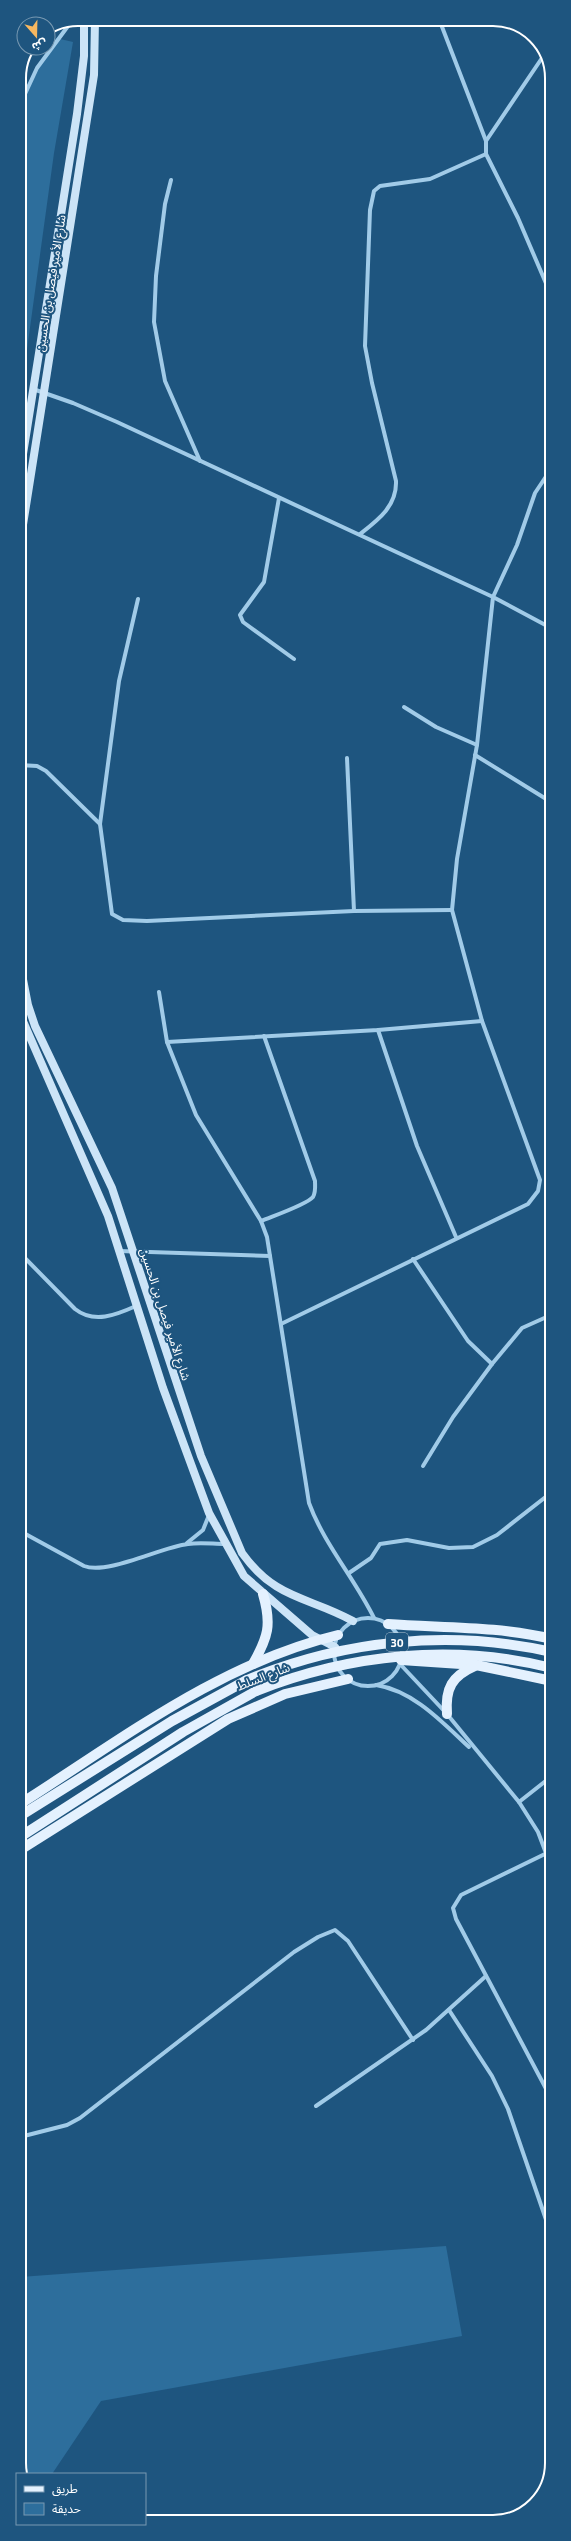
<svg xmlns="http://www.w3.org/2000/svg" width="571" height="2541" font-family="'Exo 2','Noto Sans Arabic',sans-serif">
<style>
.green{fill:#2d6e9c}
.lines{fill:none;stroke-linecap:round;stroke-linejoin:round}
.street{stroke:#a1cbe8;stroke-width:4}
.secondary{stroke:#cce4f7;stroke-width:8}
.primary{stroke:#e4f1fe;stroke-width:10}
.primary-bridge{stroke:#e4f1fe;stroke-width:10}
.labels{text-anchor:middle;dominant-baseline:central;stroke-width:4;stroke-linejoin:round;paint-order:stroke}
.shield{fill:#1e557f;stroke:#bcccd9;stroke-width:1}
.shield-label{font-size:11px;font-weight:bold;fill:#fff}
.street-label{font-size:12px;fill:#fff;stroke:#1e557f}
.rim{fill:none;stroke:#fff;stroke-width:2}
</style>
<rect width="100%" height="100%" fill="#1e557f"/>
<!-- green -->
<g class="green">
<path d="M56,38L73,42L54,153L25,364H19V330L21,325L19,324V104L23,92Z"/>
<path d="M446,2246L462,2336L101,2401L52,2474H20V2277Z"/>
</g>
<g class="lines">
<!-- street -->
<g class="street">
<path d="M439,19L486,141V154L518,218L551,295"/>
<path d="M19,107L37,68L71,22"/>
<path d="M486,141L544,55"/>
<path d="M171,180L165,204L156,276L154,322L165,381L200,461"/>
<path d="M33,389L73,403L117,422L493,597L477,745L457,859L452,910L482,1021L540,1180L538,1191L528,1204L281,1324"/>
<path d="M551,469L535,493L517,545L493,597L551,628"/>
<path d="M279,498L264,582L240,615L243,622L294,659"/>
<path d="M360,534C378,520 397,506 396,481L372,383L365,346L370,210L374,191L380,186L430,179L486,154"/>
<path d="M138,599L119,681L100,824L112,914L123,920L147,921L354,911L452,910"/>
<path d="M404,707L436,727L477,745"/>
<path d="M475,755L551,802"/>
<path d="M347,758L354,911"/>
<path d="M19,765L37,766L46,771L100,824"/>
<path d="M159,992L167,1042L196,1115L261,1221L267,1237L309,1503C324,1544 355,1579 374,1618"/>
<path d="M378,1030L417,1146L456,1237"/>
<path d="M167,1042L378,1030L482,1021"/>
<path d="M261,1221C273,1216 306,1205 313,1197C316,1192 315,1186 315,1181L264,1036"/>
<path d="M119,1251L270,1256"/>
<path d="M20,1253L75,1309C94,1324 116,1315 136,1306"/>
<path d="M413,1259L468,1341L492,1364L522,1328L551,1315"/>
<path d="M423,1466L453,1417L492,1364"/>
<path d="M20,1531L84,1566C108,1575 161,1547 188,1544C200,1542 213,1544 225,1544"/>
<path d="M187,1543L203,1530L209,1515"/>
<path d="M349,1573L371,1558L380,1544L407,1540L449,1548L473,1547L497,1535L552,1492"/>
<circle cx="368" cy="1652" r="34"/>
<path d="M400,1664L447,1714L519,1802L538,1832L552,1869"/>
<path d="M376,1685C414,1691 442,1722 469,1747"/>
<path d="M519,1802L552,1776"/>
<path d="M547,1853L461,1895L453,1908L456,1919L552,2100"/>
<path d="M449,2010L492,2076L508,2109L552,2237"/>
<path d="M316,2106L426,2030L486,1976"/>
<path d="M20,2137L67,2125L80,2118L294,1952L318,1937L335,1930L348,1941L413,2040"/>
</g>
<!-- secondary -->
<g class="secondary">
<path d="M19,479L77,114L84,56V19"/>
<path d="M19,550L94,75L95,19"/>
<path d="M19,959L28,1005L35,1026L112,1188L201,1456L242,1553C276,1600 307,1596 353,1621"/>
<path d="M19,1012L108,1216L163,1388L209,1513L244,1576L312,1635L335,1647"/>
</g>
<!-- primary -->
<g class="primary">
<path d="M388,1624C443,1628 497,1626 552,1639"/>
<path d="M401,1660L476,1665L552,1681"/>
<path d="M253,1664C268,1637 272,1625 263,1594"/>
<path d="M447,1714C445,1688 452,1676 475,1666"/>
<path d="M20,1804C121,1740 220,1663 338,1635"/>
<path d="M20,1816L172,1721L247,1680"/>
<path d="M20,1837L183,1732L256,1691"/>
<path d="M20,1850L228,1719L285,1694L348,1679"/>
</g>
<!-- primary-bridge -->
<g class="primary-bridge">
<path d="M247,1680C343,1640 450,1629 552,1652"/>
<path d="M256,1691C350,1654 453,1643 552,1668"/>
</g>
</g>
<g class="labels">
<!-- shield labels -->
<rect class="shield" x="386" y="1633" width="22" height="18" rx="3"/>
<g class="shield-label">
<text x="397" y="1642">30</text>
</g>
<!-- street labels -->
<g class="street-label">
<text transform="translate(50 283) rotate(-81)">شارع الأمير فيصل بن الحسين</text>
<text transform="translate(166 1314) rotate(72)">شارع الأمير فيصل بن الحسين</text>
<text transform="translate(263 1676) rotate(-21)">شارع السلط</text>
</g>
</g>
<!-- crop -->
<path d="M0 0H571V2541H0ZM78 26H493A52 52 0 0 1 545 78V2463A52 52 0 0 1 493 2515H78A52 52 0 0 1 26 2463V78A52 52 0 0 1 78 26Z" fill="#1e557f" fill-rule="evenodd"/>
<path class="rim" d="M78 26H493A52 52 0 0 1 545 78V2463A52 52 0 0 1 493 2515H78A52 52 0 0 1 26 2463V78A52 52 0 0 1 78 26Z"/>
<!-- legend -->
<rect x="16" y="2473" width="130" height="52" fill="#1e557f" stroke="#7899b2"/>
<rect x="24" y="2486" width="20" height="6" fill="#e4f1fe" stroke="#7899b2"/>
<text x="52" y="2493" font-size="12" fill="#ffffff">طريق</text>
<rect x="24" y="2503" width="20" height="12" fill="#2d6e9c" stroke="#7899b2"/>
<text x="52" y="2513" font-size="12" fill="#ffffff">حديقة</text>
<!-- north arrow -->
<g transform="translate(36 36) rotate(160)"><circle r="19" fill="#1e557f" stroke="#7899b2"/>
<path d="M0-3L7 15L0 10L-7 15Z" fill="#f8b860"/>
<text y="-6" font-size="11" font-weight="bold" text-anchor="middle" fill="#ffffff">ش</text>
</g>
</svg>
